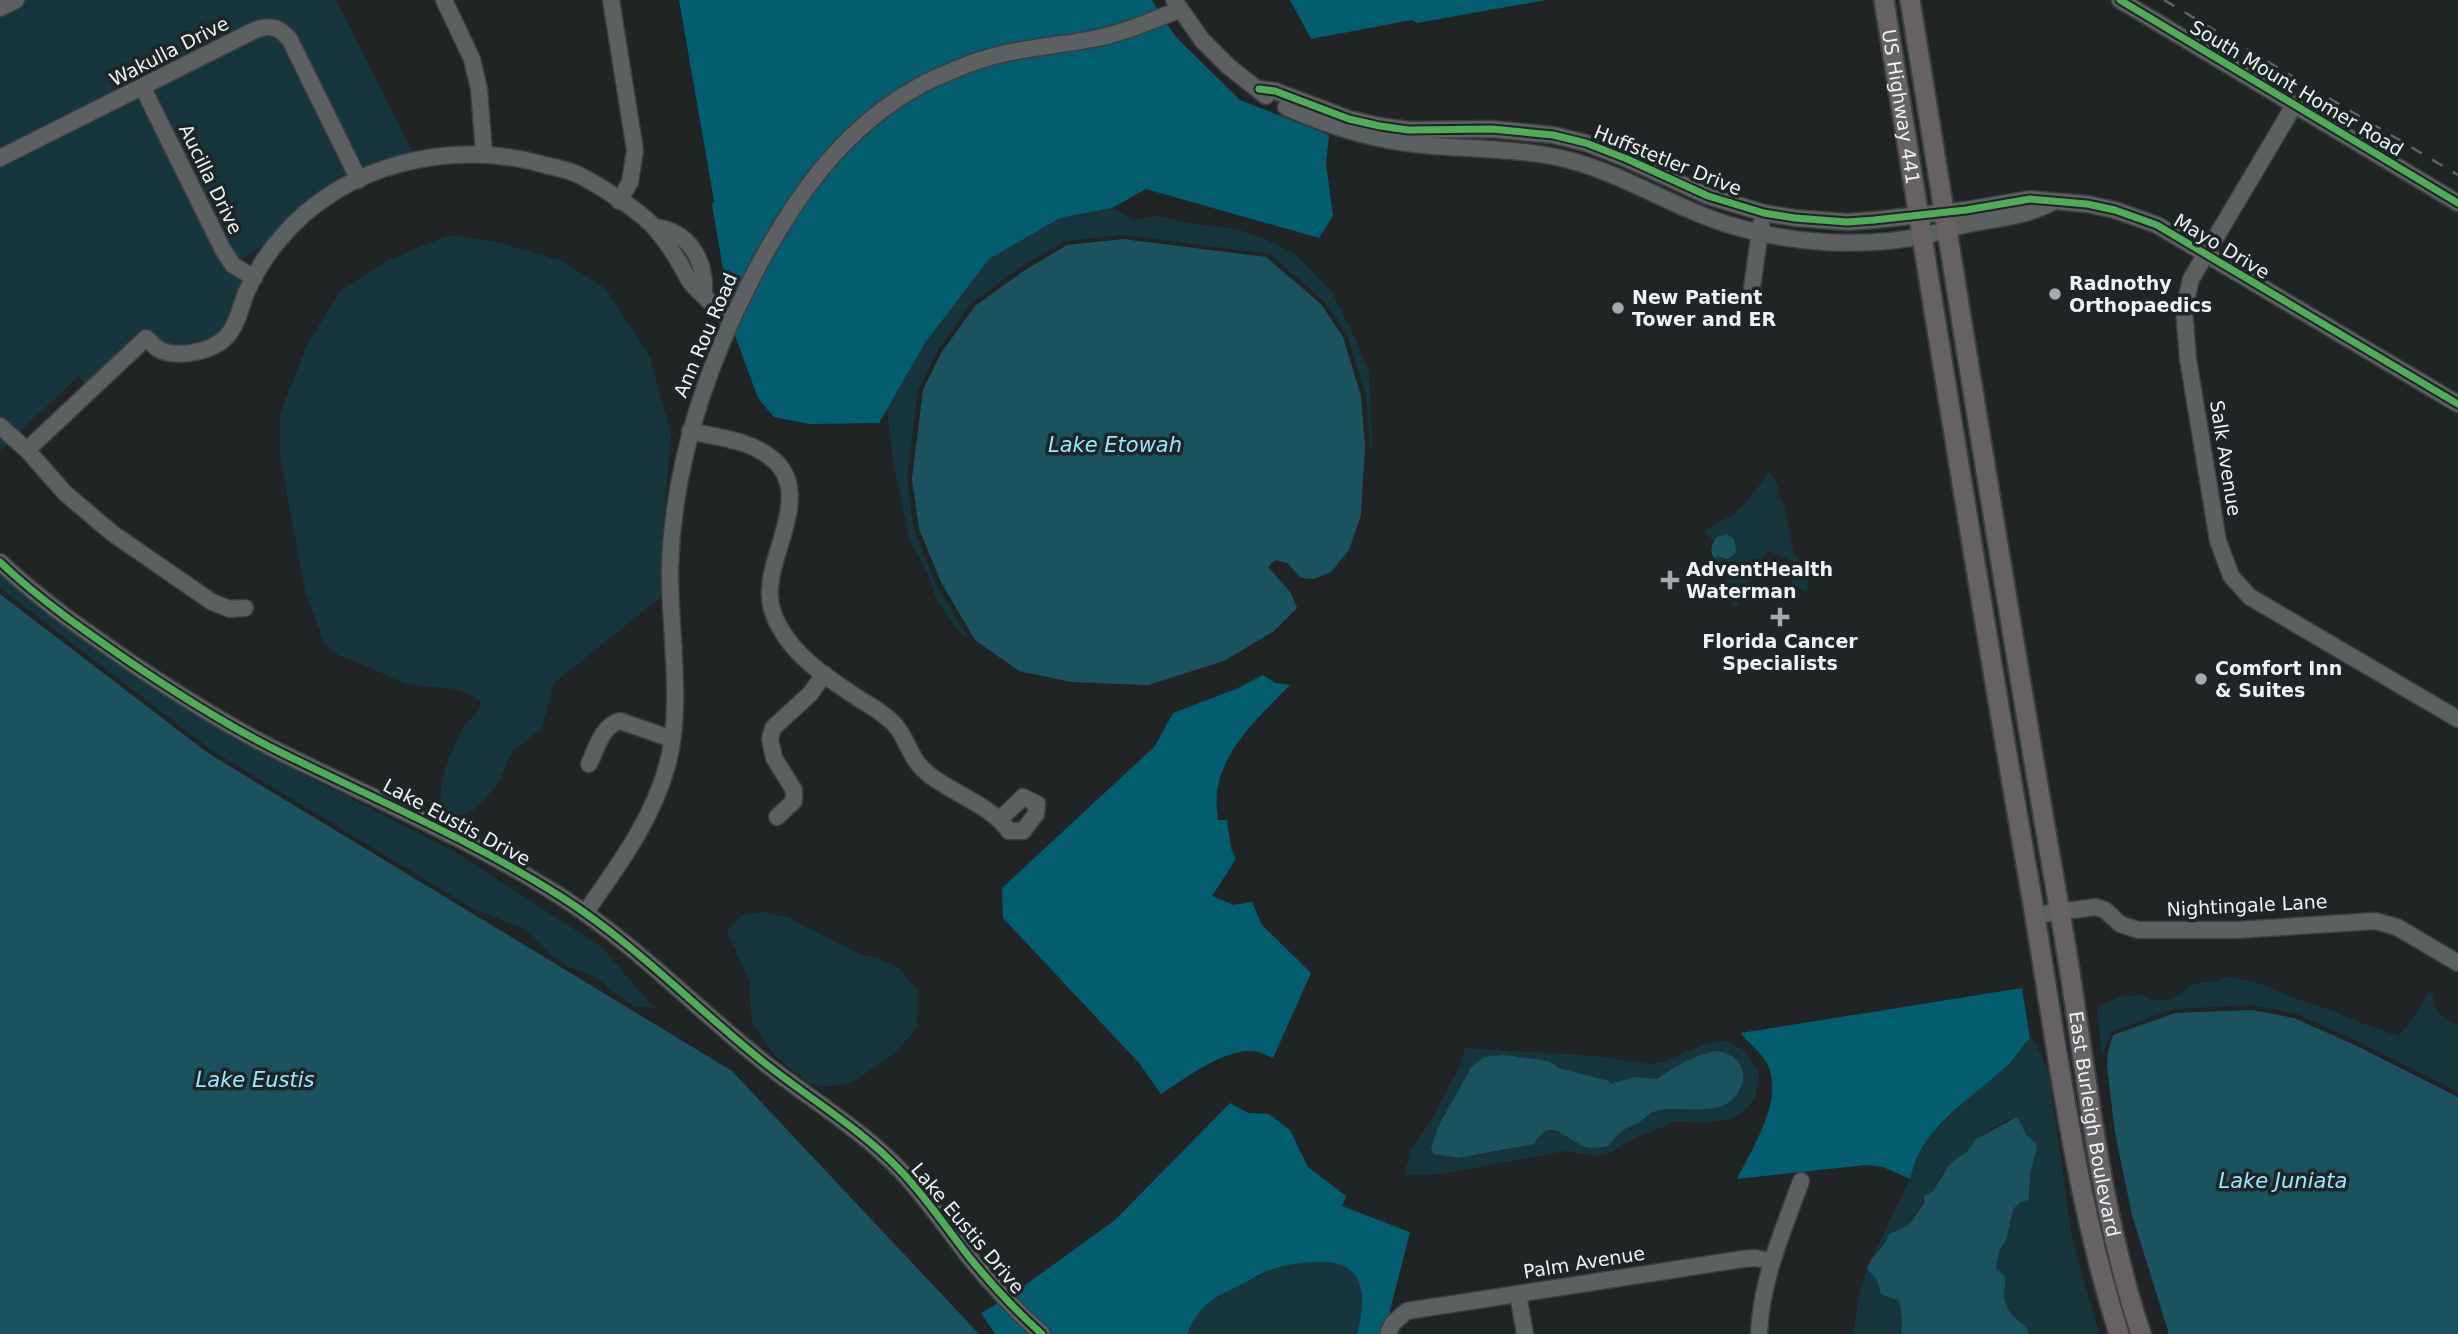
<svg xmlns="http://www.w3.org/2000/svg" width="2458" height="1334" font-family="'DejaVu Sans',sans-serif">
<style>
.green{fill:#17353d;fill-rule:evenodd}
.forest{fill:#045c6f}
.water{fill:#1b525f}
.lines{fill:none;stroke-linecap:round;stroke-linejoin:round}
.minor-casing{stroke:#3b3e40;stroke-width:19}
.major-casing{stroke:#3b3e40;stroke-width:23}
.minor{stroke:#5d6060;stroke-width:16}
.major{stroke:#666164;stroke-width:19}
.rail{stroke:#616364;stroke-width:2.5;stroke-dasharray:12 12;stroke-linecap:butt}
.cycleway-casing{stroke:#1e2527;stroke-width:11}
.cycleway{stroke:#51ab58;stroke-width:7}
.poi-dot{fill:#a6aaac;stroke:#1e2527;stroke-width:2.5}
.labels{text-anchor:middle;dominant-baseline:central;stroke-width:7;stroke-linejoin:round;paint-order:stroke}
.street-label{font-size:19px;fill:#eef2f4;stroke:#1e2527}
.poi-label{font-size:19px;font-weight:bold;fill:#eef2f4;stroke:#1e2527;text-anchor:start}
.water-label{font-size:21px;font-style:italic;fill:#9ae7ff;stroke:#1e2527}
</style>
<rect width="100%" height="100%" fill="#202425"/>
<!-- green -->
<g class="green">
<path d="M0,0H336L414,154L359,172L299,207L264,245L236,264L256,286L234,326L200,352L144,341L88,388L79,376L0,451Z"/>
<path d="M1112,208L1133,220L1158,216L1199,225L1237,229L1268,240L1296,255L1317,276L1332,292L1355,338L1369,373L1372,440L1369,462L1370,446L1366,395L1347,335L1324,301L1270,254L1124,235L1065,241L1019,268L971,304L937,351L918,390L907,479L914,530L936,585L969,639L957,629L937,600L925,567L910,541L893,462L887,408L925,343L989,259L1060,218Z"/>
<path d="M449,235L493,241L560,260L606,289L649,355L671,433L663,530L662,596L554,683L542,728L512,752L501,778L485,800L472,811L454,818L443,815C434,793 450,750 462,730C469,719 477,717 482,703L468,693L454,689L413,685L394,679L367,666L339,656L324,643L305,591L280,457V414L307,345L341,290L388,260Z"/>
<path d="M1769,472C1781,480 1776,496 1784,505L1794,555C1806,565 1810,577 1807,592L1790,584L1800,565L1767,550L1760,565L1757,564L1738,602L1740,604L1734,607C1726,596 1723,589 1727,576L1713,561L1717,556L1723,559C1736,558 1737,551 1736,540L1727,534L1717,537L1714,541L1704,531L1734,514L1746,503Z"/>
<path d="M0,572L136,675L177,702L293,769L453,851L602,947L653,1007H635L593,976L567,966L550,955L525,929L475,910L211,750L0,588Z"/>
<path d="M763,912L789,918L860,954L878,958L897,967L918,990L917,1028L894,1054L853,1082L824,1087L808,1083L775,1056L753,1025L750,1004V983L727,931L741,915Z"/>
<path d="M2232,977L2262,984L2293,998L2331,1010L2369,1026L2399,1036L2419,1009L2430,990C2434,996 2433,1000 2435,1007C2438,1016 2450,1021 2458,1026V1092L2357,1041L2296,1014L2252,1005L2174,1009L2111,1032L2102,1056L2097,1008C2110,999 2123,995 2139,995C2145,995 2149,999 2155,1000C2169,1002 2182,996 2189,985L2213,981L2219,982L2222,978Z"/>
<path d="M2032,1036L2048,1070L2072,1238L2099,1334H2029L2025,1325L2018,1322C2014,1316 2008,1309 2005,1301C2000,1286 2012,1282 1996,1269L1999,1252L2007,1238L2013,1209L2021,1202L2029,1200L2030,1174L2037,1148L2036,1143C2025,1136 2022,1125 2010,1119L1981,1135L1966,1153L1958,1157L1942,1174L1933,1191L1926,1195L1909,1225L1890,1234L1885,1247L1873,1256L1910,1179L1918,1154L1935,1130L1967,1099L2012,1061L2021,1047Z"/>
<path d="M1726,1041L1744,1050L1757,1069L1759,1077L1755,1097L1746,1110L1730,1119L1701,1123L1677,1121L1629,1141L1610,1153L1593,1156L1565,1151L1443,1174L1404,1175L1412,1148L1431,1121L1460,1066L1465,1048L1598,1056L1649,1064L1663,1062L1703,1044ZM1706,1053L1743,1071V1084L1738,1094L1705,1109H1677L1656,1111L1638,1123L1629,1125L1620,1132L1609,1146L1572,1140L1565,1134L1547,1130L1512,1149L1458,1158L1444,1156L1438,1127L1461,1088L1548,1061L1559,1068L1609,1081V1085L1635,1077L1657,1079L1668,1070Z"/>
<path d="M1322,1261C1327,1262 1334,1261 1339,1263C1369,1272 1363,1311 1357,1334H1187L1193,1319L1206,1304L1269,1270L1298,1263Z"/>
<path d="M1867,1269L1877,1280L1882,1294L1899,1301L1902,1318L1901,1334H1853L1860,1292Z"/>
</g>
<!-- forest -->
<g class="forest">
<path d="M679,0H1152L1159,12L1117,28L993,50L858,122L730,309L712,205L714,201Z"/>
<path d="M1290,0H1546L1417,23L1412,20L1311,39Z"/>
<path d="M1165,21L1177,38L1240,100L1329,135L1326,163L1333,216L1319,238L1146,189L1112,208L1060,218L989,259L925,343L879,423L809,424L774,417L758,398L734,333L736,323L800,205L841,153L898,105L964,71Z"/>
<path d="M1263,675L1275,683L1290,685C1261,715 1222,749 1217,792C1216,801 1217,811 1218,820H1227L1231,848L1236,859L1212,896L1234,905L1252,902L1262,925L1311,973L1273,1058C1267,1056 1259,1051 1252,1051C1224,1049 1184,1079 1161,1094L1139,1063L1003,918L1002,888L1155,746L1173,713L1236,689Z"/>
<path d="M2022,988L2030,1038C2022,1046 2017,1056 2009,1064C1979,1092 1940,1115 1919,1153C1915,1160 1913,1170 1910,1179L1883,1167L1866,1165L1737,1179C1753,1147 1786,1097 1766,1062C1760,1051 1748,1043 1741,1033Z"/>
<path d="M1230,1103L1248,1113L1269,1114L1290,1130L1308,1167L1346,1196L1342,1206L1410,1232L1384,1334H1357C1368,1292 1364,1258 1313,1262C1299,1263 1283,1265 1270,1270C1260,1273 1251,1280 1241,1285C1230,1291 1213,1297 1204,1307C1196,1315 1192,1323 1187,1334H1051L1010,1296L1115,1220Z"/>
<path d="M1000,1302L1034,1334H995L981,1313Z"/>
</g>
<!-- water -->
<g class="water">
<path d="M1123,239L1266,257L1321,304L1343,337L1361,396L1365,446L1361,515L1349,550L1331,572L1314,579L1301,578L1287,563L1275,560L1268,567L1291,593L1297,608L1274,631L1224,661L1148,685L1071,682L1019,671L975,640L941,582L919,529L912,479L923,390L941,353L975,306L1022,272L1067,245Z"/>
<path d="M1727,534L1735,540L1736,553L1727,559L1717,556L1715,560C1709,551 1711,545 1717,537Z"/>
<path d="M0,594L208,753L732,1071L979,1334H0Z"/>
<path d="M2252,1010L2294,1018L2355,1045L2458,1097V1334H2169L2132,1215L2115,1133L2107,1066L2108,1052L2113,1035L2175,1013Z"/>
<path d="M1716,1051C1726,1053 1734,1055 1739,1063C1744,1072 1745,1080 1740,1089C1725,1121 1683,1104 1656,1111C1649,1113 1644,1120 1638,1123C1620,1131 1622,1129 1609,1146C1602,1147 1593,1149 1586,1147C1566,1141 1550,1114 1534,1144L1458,1158L1434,1154L1431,1149L1438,1127L1472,1066L1484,1057L1503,1055L1549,1061L1559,1068L1609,1081L1610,1084L1635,1077L1657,1079C1673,1066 1696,1055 1716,1051Z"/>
<path d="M2017,1117L2027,1136L2036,1143L2037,1148L2030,1174L2029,1200L2021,1202L2013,1209L2007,1238L1999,1252L1996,1269C1998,1270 2003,1275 2004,1276C2007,1282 2004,1287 2004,1293C2003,1305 2015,1321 2025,1325L2029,1334H1901L1902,1319L1899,1301L1881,1294L1877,1280L1867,1269C1872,1253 1884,1251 1889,1234L1909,1225L1924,1203V1196L1933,1191L1947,1168L1958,1157L1966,1153L1976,1139Z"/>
</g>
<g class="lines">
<!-- minor casing -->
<g class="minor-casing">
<g id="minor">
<path d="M444,0L472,59L479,89L484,153"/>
<path d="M611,0L635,150L630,182L619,201"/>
<path d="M1174,0L1202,40L1228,66L1266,96"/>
<path d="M2120,0L2458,203"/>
<path d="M0,8L16,0"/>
<path d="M143,88L223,250L233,265L254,278"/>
<path d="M1259,89L1275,91L1349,119L1380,126L1408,130L1492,129L1553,135L1586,143L1627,159L1708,196L1764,213L1795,218L1847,222L1874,220L1966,210L2030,199L2087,204L2115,210L2157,225L2458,404"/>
<path d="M2295,104L2191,279L2184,309L2188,359L2218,541L2231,576L2250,597L2458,719"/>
<path d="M1286,107C1324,124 1366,138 1407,143C1457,150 1507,147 1556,157C1619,170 1672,208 1733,226C1793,244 1862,248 1923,236C1939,233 1954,227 1969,224C1999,218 2023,217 2051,203"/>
<path d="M0,158L253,31C268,24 279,26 290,40L359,180"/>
<path d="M654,227C689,231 706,260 704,294"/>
<path d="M1752,288L1761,224"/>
<path d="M0,426L27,450L65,493L112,533L212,602L230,609L245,608"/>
<path d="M690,431C716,437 749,440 770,457C816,491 767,553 770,596C770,607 774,617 779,626C796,659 831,680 861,700C873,707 886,715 895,725C911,744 908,759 931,776C956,795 990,805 1009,831H1023L1036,814L1037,804L1023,797L1000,819"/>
<path d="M27,450L146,338C150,341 154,346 158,349C177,359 213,352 227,336C237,326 241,306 246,293C255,273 266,255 280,239C342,163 454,138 545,165C557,168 570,170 581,176C600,186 640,211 654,227C663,237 672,250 679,262C684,269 686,278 692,284C704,297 718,309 730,321"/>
<path d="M0,562C40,600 85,631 130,662C179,695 229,727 282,753C377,800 474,841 563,898C633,943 691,1003 756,1056C803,1095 858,1126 900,1170C926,1197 947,1229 970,1258C992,1285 1016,1311 1042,1334"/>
<path d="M589,764C596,750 602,725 620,721L672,739"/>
<path d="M777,817L794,801V790L774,758L770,739L773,728L811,693L824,674"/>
<path d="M585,913C617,867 652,821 667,766C684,706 669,629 670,567C673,467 704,373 749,284C790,203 842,126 925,83C948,72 973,61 998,55C1029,47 1062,45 1093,39C1123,33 1151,21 1179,10"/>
<path d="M2035,915L2096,907L2105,910L2120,924L2138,930H2237L2375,921L2397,927L2458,963"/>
<path d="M1518,1294L1525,1334"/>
<path d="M1388,1334L1393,1323L1407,1311L1743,1259L1755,1258L1771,1261"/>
<path d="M1759,1334C1761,1280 1783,1231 1801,1181"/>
</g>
</g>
<!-- major casing -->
<g class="major-casing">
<g id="major">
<path id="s1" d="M1884,0C1932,296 1978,592 2030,887C2056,1037 2073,1189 2119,1334"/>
<path id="s2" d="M1910,0C1959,302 2006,605 2059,907C2085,1049 2095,1196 2141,1334"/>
</g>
</g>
<!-- minor -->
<use href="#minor" class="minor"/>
<!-- major -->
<use href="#major" class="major"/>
<!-- rail -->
<path class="rail" d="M2164,0L2458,175"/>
<!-- cycleway casing -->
<g class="cycleway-casing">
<g id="cycleway">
<path d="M2120,0L2458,203"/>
<path d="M1259,89L1275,91L1349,119L1380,126L1408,130L1492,129L1553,135L1586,143L1627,159L1708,196L1764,213L1795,218L1847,222L1874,220L1966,210L2030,199L2087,204L2115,210L2157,225L2458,404"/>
<path d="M0,562C40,600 85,631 130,662C179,695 229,727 282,753C377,800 474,841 563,898C633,943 691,1003 756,1056C803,1095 858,1126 900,1170C926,1197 947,1229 970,1258C992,1285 1016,1311 1042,1334"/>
</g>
</g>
<!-- cycleway -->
<use href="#cycleway" class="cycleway"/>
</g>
<!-- markers -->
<g class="poi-dot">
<circle cx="2055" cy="294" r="7"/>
<circle cx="1618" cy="308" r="7"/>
<path d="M1666.5 569.5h7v7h7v7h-7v7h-7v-7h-7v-7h7z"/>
<path d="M1776.5 606.5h7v7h7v7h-7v7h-7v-7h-7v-7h7z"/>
<circle cx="2201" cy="679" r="7"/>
</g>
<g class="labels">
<!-- street labels -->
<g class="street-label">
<text transform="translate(169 51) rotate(-27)">Wakulla Drive</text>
<text transform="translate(2297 88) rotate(31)">South Mount Homer Road</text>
<text stroke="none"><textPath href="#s1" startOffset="108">US Highway 441</textPath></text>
<text transform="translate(1668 160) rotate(22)">Huffstetler Drive</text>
<text transform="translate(211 179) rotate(64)">Aucilla Drive</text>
<text transform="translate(2222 246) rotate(31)">Mayo Drive</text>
<text transform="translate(705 335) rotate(-67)">Ann Rou Road</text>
<text transform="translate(2226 458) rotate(81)">Salk Avenue</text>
<text transform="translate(457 822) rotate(28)">Lake Eustis Drive</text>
<text transform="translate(2247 905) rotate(-3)">Nightingale Lane</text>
<text stroke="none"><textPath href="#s2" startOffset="1139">East Burleigh Boulevard</textPath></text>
<text transform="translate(968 1228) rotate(50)">Lake Eustis Drive</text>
<text transform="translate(1584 1262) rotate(-9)">Palm Avenue</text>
</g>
<!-- poi labels -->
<g class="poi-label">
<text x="2069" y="283">Radnothy<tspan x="2069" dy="22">Orthopaedics</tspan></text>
<text x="1632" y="297">New Patient<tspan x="1632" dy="22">Tower and ER</tspan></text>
<text x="1686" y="569">AdventHealth<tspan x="1686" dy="22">Waterman</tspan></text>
<text x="1780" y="641" text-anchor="middle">Florida Cancer<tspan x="1780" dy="22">Specialists</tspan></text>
<text x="2215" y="668">Comfort Inn<tspan x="2215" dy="22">&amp; Suites</tspan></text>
</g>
<!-- water labels -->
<g class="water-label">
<text x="1115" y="445">Lake Etowah</text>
<text x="255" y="1080">Lake Eustis</text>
<text x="2283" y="1181">Lake Juniata</text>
</g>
</g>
</svg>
